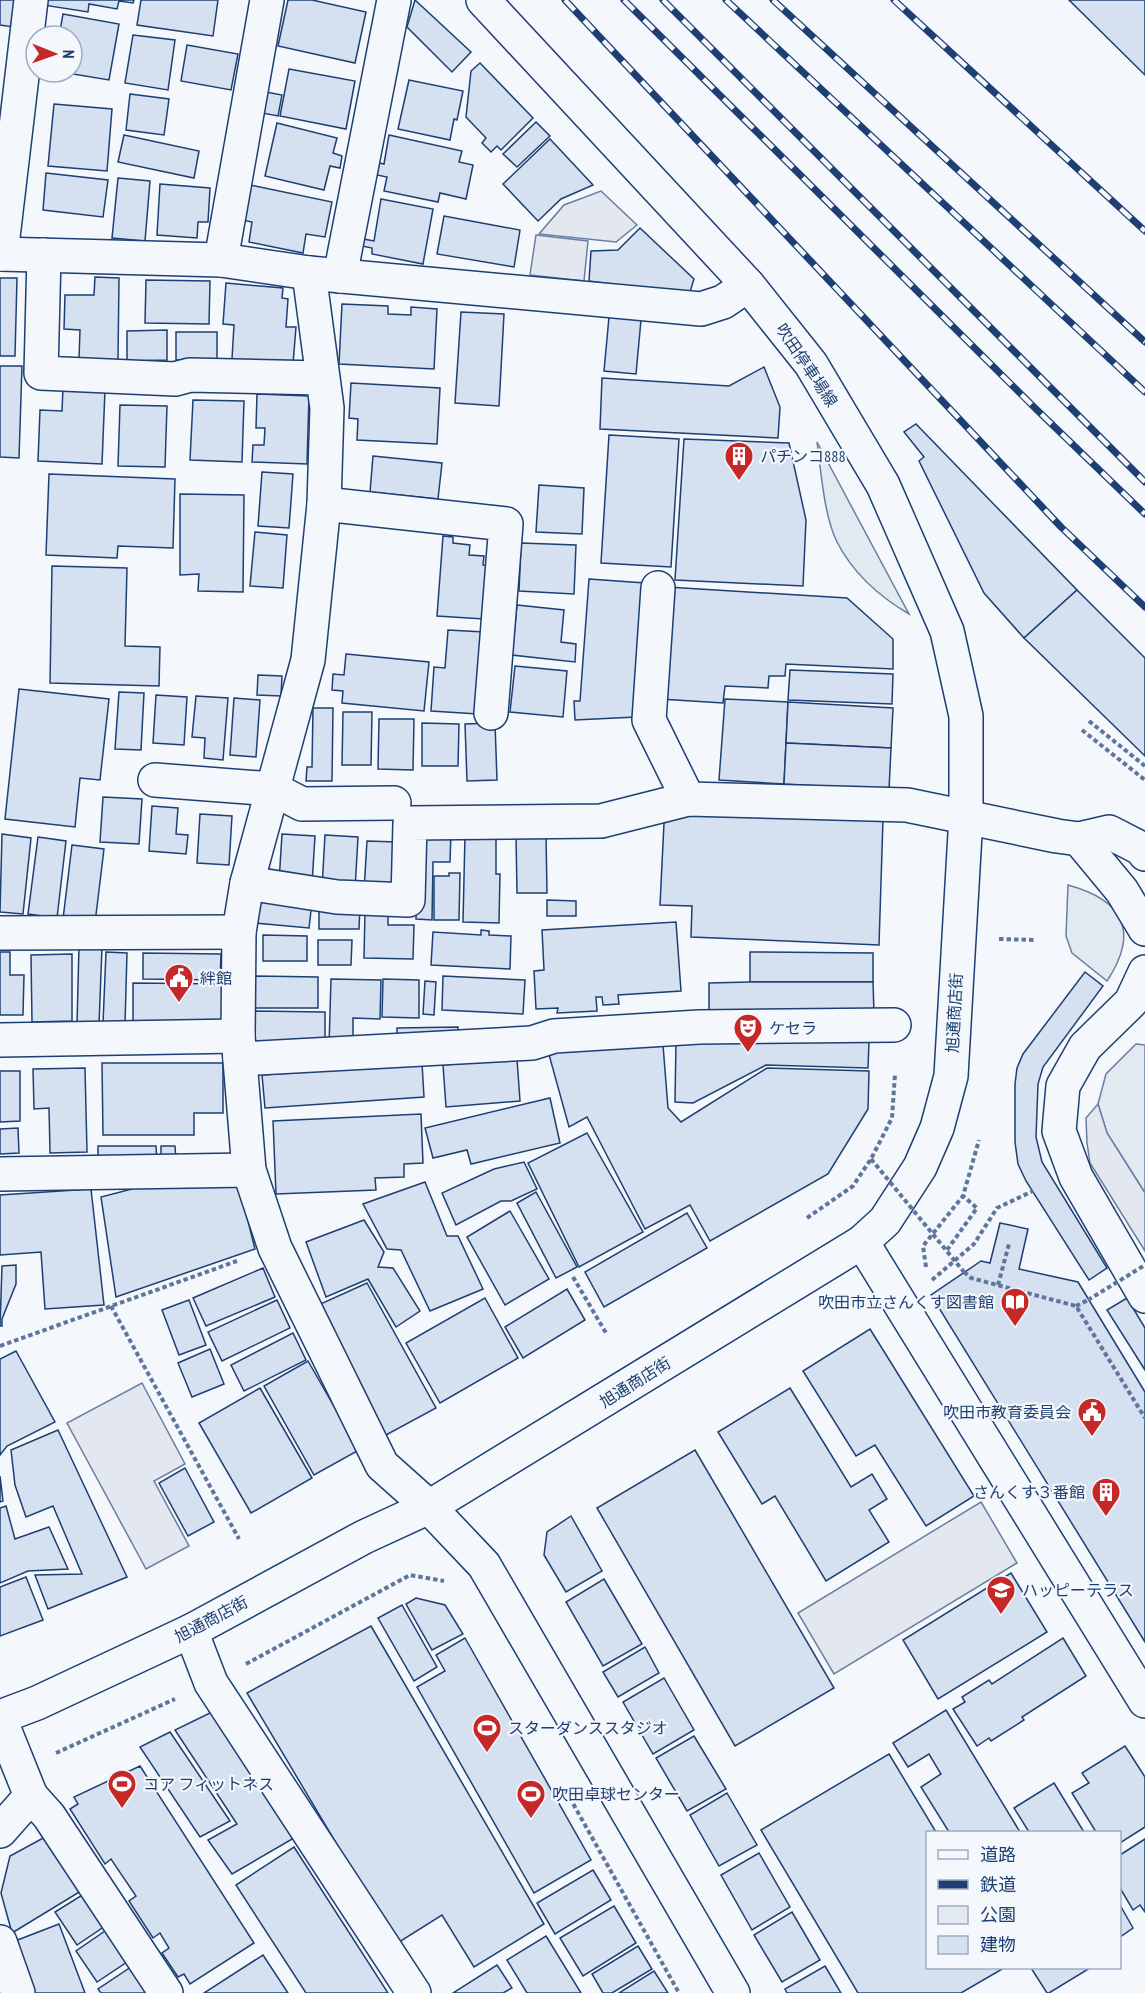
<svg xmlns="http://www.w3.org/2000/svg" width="1145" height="1993" font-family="'PT Sans Narrow','Noto Sans JP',sans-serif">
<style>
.green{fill:#e3e9f0;stroke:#687fa3;stroke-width:1.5}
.parking{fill:#e3e8f0;stroke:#687fa3;stroke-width:1.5}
.building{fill:#d5e0f0;stroke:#1d3f73;stroke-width:1.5}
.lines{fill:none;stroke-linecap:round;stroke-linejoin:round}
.minor-casing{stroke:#1d3f73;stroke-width:36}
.path{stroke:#5e769c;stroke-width:4;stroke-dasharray:4.5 3;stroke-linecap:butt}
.minor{stroke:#f4f7fb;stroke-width:33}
.rail-casing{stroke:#1d3f73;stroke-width:7}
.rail{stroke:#f4f7fb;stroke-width:4.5;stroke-dasharray:14;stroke-linecap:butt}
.path-bridge{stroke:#5e769c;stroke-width:4;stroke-dasharray:4.5 3;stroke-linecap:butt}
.labels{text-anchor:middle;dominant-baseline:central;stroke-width:4.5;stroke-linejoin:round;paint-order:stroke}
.street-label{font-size:16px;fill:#1d3f73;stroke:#f4f7fb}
.poi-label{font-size:16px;fill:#1d3f73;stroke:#f4f7fb;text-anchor:start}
</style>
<rect width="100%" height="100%" fill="#f4f7fb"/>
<!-- green -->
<g class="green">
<path d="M817,442L909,614C880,597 853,573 837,542C824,516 821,471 817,442Z"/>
<path d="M1068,885C1123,900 1140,931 1107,981L1072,953L1066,936Z"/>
<path d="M1136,1044L1145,1045V1193L1107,1133L1098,1104L1106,1074Z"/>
</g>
<!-- parking -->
<g class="parking">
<path d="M601,191L637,225L616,242L539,234L564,205Z"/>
<path d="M536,235L588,241L584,281L530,275Z"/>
<path d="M1098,1104L1107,1133L1145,1193V1251L1090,1163L1087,1143L1086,1118Z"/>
<path d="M142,1383L185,1464L154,1481L189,1546L146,1569L67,1423Z"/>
<path d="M981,1502L1017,1563L834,1674L798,1613Z"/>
</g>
<!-- building -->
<g class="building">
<path d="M0,0H16L13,27L0,25Z"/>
<path d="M44,0H134L133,3L119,1L117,9L89,4L88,12L43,5Z"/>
<path d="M141,0H218L213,36L137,25Z"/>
<path d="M288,0H312L366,12L355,63L278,46Z"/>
<path d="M415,0L471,52L452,72L407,27Z"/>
<path d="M1069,0H1145V75Z"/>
<path d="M63,14L119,24L109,80L61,72H72V36H59Z"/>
<path d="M133,35L175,40L168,90L125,83Z"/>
<path d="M187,45L238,54L231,90L181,81Z"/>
<path d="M480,63L533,118L501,150L497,146L491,152L482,143L486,138L466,117L471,71Z"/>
<path d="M289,69L355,81L346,129L280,116Z"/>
<path d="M409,80L463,91L457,120L454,119L450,140L398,129Z"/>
<path d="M266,92L282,95L278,116L262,113Z"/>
<path d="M130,94L169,99L164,135L126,130Z"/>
<path d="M54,104L112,109L107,171L48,166Z"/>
<path d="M536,122L550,136L517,167L503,154Z"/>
<path d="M277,123L337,138L333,153L342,156L340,168L330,166L324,190L265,176Z"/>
<path d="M124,135L199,151L194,178L118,162Z"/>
<path d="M389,135L462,151L459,162L473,165L466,199L440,193L438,202L384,191L387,177L377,175L379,163L384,164Z"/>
<path d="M550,139L593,185L561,199L538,221L503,184Z"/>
<path d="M46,173L108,180L103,217L43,210Z"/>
<path d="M118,178L150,181L145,241L112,238Z"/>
<path d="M160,184L210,188L208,222H198L197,238L157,235Z"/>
<path d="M250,185L332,202L325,237L306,234L303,253L249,242L252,222L242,220Z"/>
<path d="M381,199L433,209L423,264L372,254V248L362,246L363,239L374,241Z"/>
<path d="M444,216L520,230L514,267L437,254Z"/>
<path d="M640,228L694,279L689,295L589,281L591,251L618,250Z"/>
<path d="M95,277L119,278L118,360L79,359L80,330L64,329L65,295H94Z"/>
<path d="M0,278H17L15,356H0Z"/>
<path d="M146,280L210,281L209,324L145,323Z"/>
<path d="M226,283L283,288L282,298L288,299L286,327H296L293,364L232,359L234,325L223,324Z"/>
<path d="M342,304L388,306V314L411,315V307L437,309L434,369L339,364Z"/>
<path d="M461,312L504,314L499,406L455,403Z"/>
<path d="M609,317L641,320L636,374L604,371Z"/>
<path d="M167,330V360L127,361V331Z"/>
<rect x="176" y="332" width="41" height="28"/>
<path d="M0,366H22L19,458L0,457Z"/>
<path d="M764,367L780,407L778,438L600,429L602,378L729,386Z"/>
<path d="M351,383L440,388L437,444L357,440L358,419L349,418Z"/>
<path d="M63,388L105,390L102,464L38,461L40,410L62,411Z"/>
<path d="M257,394L309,396L307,464L252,462L253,445H264L265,428H256Z"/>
<path d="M193,400L244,401L242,462L190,460Z"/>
<path d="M120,405L167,406L165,467L118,466Z"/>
<path d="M916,424L1077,590L1024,638L984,593L919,461L924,457L904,432Z"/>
<path d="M609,435L679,439L671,567L601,563Z"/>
<path d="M684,439L789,443L806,520L803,586L675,580Z"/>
<path d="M373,456L442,463L438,499L370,492Z"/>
<path d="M262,472L293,474L289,528L258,526Z"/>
<path d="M49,474L175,479L173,548L118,546L117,558L46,555Z"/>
<path d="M539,485L584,488L582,534L536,532Z"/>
<path d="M180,494L244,495L243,592L198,591L199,574L180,575Z"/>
<path d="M255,532L287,535L283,588L250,586Z"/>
<path d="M443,536L453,537V543L470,545L469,555L484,556L483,565L488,566L484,619L437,616Z"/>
<path d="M521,543L576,545L574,594L519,591Z"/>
<path d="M52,566L127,568L125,646L160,647L159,686L50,683Z"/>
<path d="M589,579L645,583L636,717L575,720L574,701H580Z"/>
<path d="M667,587L847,598L893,639V669L786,664L785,676H769L768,688L725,686L723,703L660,699Z"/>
<path d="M1077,590L1145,658V756L1024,638Z"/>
<path d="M517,605L564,610L561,642L576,644L575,662L512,655Z"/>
<path d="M448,630L484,632L478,714L431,711L434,667L445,668Z"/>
<path d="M346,654L429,662L424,711L342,703L343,691L332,690L333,674L344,675Z"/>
<path d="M515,666L567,671L563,717L510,712Z"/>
<path d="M790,670L893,674L892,704L788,700Z"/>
<path d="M258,675L282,676L281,696L257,695Z"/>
<path d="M19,689L109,699L100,780L80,778L75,827L5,819Z"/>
<path d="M119,692L144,693L141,750L115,749Z"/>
<path d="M156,695L187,697L184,745L153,743Z"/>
<path d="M196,696L228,698L223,760L204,758L205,738L192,737Z"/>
<path d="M234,698L260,700L256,757L230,755Z"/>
<path d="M725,699L788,702L784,784L719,780Z"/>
<path d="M788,702L893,708L891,748L786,743Z"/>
<path d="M313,708H333L332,781H306L307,767H312Z"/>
<path d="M343,712H372L371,765H342Z"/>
<path d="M379,719H414L413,770L378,769Z"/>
<path d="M422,723L459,724L458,766H422Z"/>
<path d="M495,723L497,780L467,781L465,724Z"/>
<path d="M786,743L891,748L889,790L784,784Z"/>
<path d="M103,797L142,799L139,844L100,842Z"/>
<path d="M152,806L178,808L176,834L188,835L186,854L149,851Z"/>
<path d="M699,811L883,819L879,945L691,937L692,906L660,905L664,823Z"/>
<path d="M200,814L232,816L229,865L197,863Z"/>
<path d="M418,831L451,832L450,862H433L432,920L416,919Z"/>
<path d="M2,834L31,838L23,914L0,912Z"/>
<path d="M282,834L315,836L312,884L279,882Z"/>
<path d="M325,835L358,837L355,890L322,888Z"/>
<path d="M465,835L496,836V874H500L499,923L463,922Z"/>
<path d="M516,835H546L547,893H517Z"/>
<path d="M38,837L66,841L57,918L28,914Z"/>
<path d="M367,841L397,842L395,893L364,891Z"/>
<path d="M72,845L104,849L95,923L63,919Z"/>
<path d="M449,873H460L459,920H434V876H449Z"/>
<path d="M257,895L312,902L309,928L255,923Z"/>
<path d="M547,900L576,901V916H547Z"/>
<path d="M319,906L360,907L359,929H319Z"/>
<path d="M365,911L388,912V925H414L413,959L364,958Z"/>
<path d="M676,922L681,991L618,995L619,1004L603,1005L602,997H596L597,1011L557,1013L558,1008L536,1009L534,971L544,970L542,930Z"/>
<path d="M481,930L489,931V935L511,936L510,969L431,965L433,932L481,935Z"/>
<path d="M263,935L307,936V961H263Z"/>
<path d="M318,940H352L351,965H318Z"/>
<path d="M79,946L102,947L99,1025L77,1024Z"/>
<path d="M0,952H10V975H24L23,1015H0Z"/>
<path d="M106,952L127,953L125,1024L103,1023Z"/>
<path d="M750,952L873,953V982H750Z"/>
<path d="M143,953L221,954L220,980L143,979Z"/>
<path d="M72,954V1021L32,1022L31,955Z"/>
<path d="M1085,972L1103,986L1043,1067L1038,1084L1036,1137L1042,1162L1107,1268L1089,1280L1026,1181L1018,1164L1015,1142V1084L1017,1068L1023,1054Z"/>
<path d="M255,976L318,977V1008H255Z"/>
<path d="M443,976L525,980L523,1014L442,1010Z"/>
<path d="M331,979L381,980L380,1019L353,1018V1047L329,1046Z"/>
<path d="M383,979L419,980V1018L382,1017Z"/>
<path d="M425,981L436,982L434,1015L423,1014Z"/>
<path d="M750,982H873L874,1013H709V983Z"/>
<path d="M133,983L225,984V1022H133Z"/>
<path d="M254,1011L325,1012V1046H254Z"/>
<path d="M458,1027V1030H464V1040L397,1041V1028Z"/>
<path d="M676,1041L869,1042L868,1068L766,1065L693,1103L675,1102Z"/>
<path d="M663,1045L668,1108L681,1122L767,1068L869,1071L868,1109L828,1174L710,1241L690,1205L645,1229L587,1117L569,1127L548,1051Z"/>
<path d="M517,1059L520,1101L446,1107L443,1065Z"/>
<path d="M102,1063H223V1113H194V1135H103Z"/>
<path d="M422,1063L424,1097L265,1108L262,1075Z"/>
<path d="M85,1068L87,1152L50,1153L49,1108L34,1109L33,1069Z"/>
<path d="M0,1071H20V1121L0,1122Z"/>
<path d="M550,1098L560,1143L471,1164L467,1150L433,1158L425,1128Z"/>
<path d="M421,1114L423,1163L404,1164V1177L375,1178L376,1190L276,1194L273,1121Z"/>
<path d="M18,1128L19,1153L0,1154V1129Z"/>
<path d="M587,1133L643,1232L579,1267L528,1163Z"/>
<path d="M98,1146H156L157,1162L98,1163Z"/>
<path d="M161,1146H175L176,1161H161Z"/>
<path d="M524,1162L537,1189L511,1201H501L456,1225L442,1193L494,1169Z"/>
<path d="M236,1173L255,1249L116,1297L101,1197L132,1189L130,1181Z"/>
<path d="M425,1182L447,1236H458L483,1289L430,1311L401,1250L387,1249L363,1204Z"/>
<path d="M91,1189L104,1305L45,1309L41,1252L0,1255V1195Z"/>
<path d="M536,1192L577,1267L556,1278L517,1203Z"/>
<path d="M510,1211L549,1279L505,1305L467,1237Z"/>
<path d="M687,1213L707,1248L604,1307L585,1272Z"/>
<path d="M364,1220L384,1252L378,1267L393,1268L420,1311L396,1327L368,1279L326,1297L306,1242Z"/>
<path d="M1000,1223L1028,1229L1019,1269L1078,1282L1145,1392V1642L931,1295L981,1261L990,1263Z"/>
<path d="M16,1265V1284L2,1319V1326H0L2,1266Z"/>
<path d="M263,1268L275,1297L206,1326L193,1298Z"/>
<path d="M367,1283L436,1408L386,1435L316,1306Z"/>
<path d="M567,1289L585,1320L523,1358L505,1327Z"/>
<path d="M485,1298L518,1358L440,1403L406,1343Z"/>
<path d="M1127,1298L1145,1328V1370L1107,1310Z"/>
<path d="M189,1300L206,1345L179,1355L162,1310Z"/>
<path d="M277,1300L290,1328L222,1361L208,1332Z"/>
<path d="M870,1329L974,1496L926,1526L875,1445L856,1456L803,1371Z"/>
<path d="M293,1333L306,1360L244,1391L231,1365Z"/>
<path d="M210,1349L224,1384L192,1397L178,1363Z"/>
<path d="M16,1351L55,1422L7,1446L0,1455V1359Z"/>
<path d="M308,1361L359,1450L314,1475L264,1386Z"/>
<path d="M260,1388L312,1478L251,1513L199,1423Z"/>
<path d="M790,1388L851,1487L872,1474L887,1499L869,1510L889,1542L826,1581L775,1496L762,1504L718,1432Z"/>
<path d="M58,1430L127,1577L48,1609L35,1575L82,1574L53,1506L26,1517L15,1485L11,1450Z"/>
<path d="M695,1450L834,1688L735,1746L597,1508Z"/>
<path d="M185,1468L214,1522L188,1536L159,1483Z"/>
<path d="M0,1476L3,1501L0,1502Z"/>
<path d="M6,1506L15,1539L49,1527L68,1569L28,1571L0,1583V1508Z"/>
<path d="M571,1516L602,1571L566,1592L544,1555L547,1532Z"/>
<path d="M1011,1573L1047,1632L938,1699L903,1640Z"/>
<path d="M26,1577L43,1620L0,1636V1587Z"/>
<path d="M604,1579L642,1644L603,1666L566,1602Z"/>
<path d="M416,1598L445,1605L463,1634L432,1650L406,1604Z"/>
<path d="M402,1605L437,1667L414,1681L378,1618Z"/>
<path d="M371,1626L544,1924L474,1967L442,1915L396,1944L247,1693Z"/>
<path d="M465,1638L591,1860L534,1893L417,1687L445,1671L436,1655Z"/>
<path d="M1063,1638L1086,1676L1022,1717L1024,1720L991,1741L989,1738L977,1746L953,1709L965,1702L962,1697L989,1680L992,1684Z"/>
<path d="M645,1647L659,1673L618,1697L603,1672Z"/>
<path d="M664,1678L694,1730L653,1754L623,1702Z"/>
<path d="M946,1710L1020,1832H949L921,1787L941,1774L929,1754L908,1767L893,1743Z"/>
<path d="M212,1712L294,1838L232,1874L208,1840L237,1824L175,1730Z"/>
<path d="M170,1732L230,1821L200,1837L140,1747Z"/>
<path d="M694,1736L726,1789L687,1811L656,1758Z"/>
<path d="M1125,1746L1145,1777V1827L1120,1843V1832H1096L1072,1793L1089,1783L1082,1773Z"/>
<path d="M889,1754L936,1832H928V1968H1004L961,1993H858L761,1830Z"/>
<path d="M140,1766L254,1943L190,1984L184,1974L178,1977L162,1953L169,1948L160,1933L153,1938L129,1901L136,1896L111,1859L105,1864L70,1809L78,1804L74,1797Z"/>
<path d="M1054,1783L1084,1832H1029L1014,1808Z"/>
<path d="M727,1793L757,1845L719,1866L690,1815Z"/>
<path d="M45,1837L81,1891L12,1933L1,1893L10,1856Z"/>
<path d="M1145,1839V1912L1140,1905L1133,1910L1120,1888V1855Z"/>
<path d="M294,1847L388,1993H306L236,1885Z"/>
<path d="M759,1853L790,1907L752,1930L721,1875Z"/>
<path d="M593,1870L611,1900L555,1934L537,1903Z"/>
<path d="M87,1892L108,1924L77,1945L55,1912Z"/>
<path d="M1120,1905L1133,1928L1120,1937Z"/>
<path d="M614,1906L636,1943L583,1976L560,1938Z"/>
<path d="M792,1912L820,1960L782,1982L754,1935Z"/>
<path d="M59,1924L85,1993H35L15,1941Z"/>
<path d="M108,1929L130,1960L97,1982L76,1951Z"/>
<path d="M546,1936L581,1993H527L507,1960Z"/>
<path d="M638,1946L652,1969L612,1993H603L592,1974Z"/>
<path d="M263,1955L288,1993H204Z"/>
<path d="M134,1965L152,1993H101L98,1989Z"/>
<path d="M497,1965L512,1988L503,1993H453Z"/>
<path d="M825,1966L841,1993H787L785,1989Z"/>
<path d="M1031,1968H1090L1049,1993H1047Z"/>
<path d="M654,1971L668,1993H619Z"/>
</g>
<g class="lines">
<!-- minor casing -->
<g class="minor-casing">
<g id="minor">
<path d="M0,254L221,260L309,273L701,309L723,302L748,285"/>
<path d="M1,254L31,0"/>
<path d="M44,255L41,373L175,379L190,375L322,378"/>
<path d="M221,260L267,0"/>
<path d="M309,273L327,408L324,504L308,660L247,883L239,932L238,1036L249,1170L275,1248L382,1465L429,1507L484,1565L733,1993"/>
<path d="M340,276L394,0"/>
<path d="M324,504L506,524L491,713"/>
<path d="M658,588L649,720L688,799"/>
<path d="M155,780L273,789L302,804L394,803"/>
<path d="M1079,839L1122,891L1145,929"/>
<path d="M247,883L337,897L408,900L410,823L601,821L688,799L907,805L1057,836L1079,839L1109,832L1142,849L1145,854"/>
<path d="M0,933L239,932"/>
<path d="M1145,972L1131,1002L1085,1047L1063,1086L1059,1131L1076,1177L1145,1296"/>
<path d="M0,1040L238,1036"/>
<path d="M240,1059L532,1043L554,1036L699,1027L894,1025"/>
<path d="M0,1174L249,1170"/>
<path d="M862,1242L1145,1701"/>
<path d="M191,1631L211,1683L414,1993"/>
<path d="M0,1717L37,1703L191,1631L364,1537L429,1507L862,1242L885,1221L920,1167L937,1128L951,1076L966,816V716L947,631L883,485L811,364L748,285L483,0"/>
<path d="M0,1719L31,1796L0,1831"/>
<path d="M31,1796L49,1816L166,1993"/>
<path d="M0,1942L18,1993"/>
</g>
</g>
<!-- path -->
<g class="path">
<path d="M1089,721L1145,766"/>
<path d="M1082,730L1145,780"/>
<path d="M999,939L1036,940"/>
<path d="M807,1218L853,1186L871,1159L892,1118L895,1074"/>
<path d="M947,1250L977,1208L963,1196"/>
<path d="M926,1267L923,1246L963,1196L979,1140"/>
<path d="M964,1272L971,1278L1076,1306L1145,1418"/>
<path d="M573,1277L606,1333"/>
<path d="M932,1280L974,1244L997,1208L1033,1191"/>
<path d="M998,1285L1009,1244"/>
<path d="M111,1306L239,1539"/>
<path d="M1076,1306L1088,1300"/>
<path d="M0,1346L237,1261"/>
<path d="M246,1664L410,1575L444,1581"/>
<path d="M56,1753L175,1699"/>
<path d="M566,1791L679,1993"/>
</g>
<!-- minor -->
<use href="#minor" class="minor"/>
<!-- rail casing -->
<g class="rail-casing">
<g id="rail">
<path d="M565,0L1061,527L1145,607"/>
<path d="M624,0L1037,410L1145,514"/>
<path d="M663,0L1145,482"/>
<path d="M726,0L1145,392"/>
<path d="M773,0L1145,342"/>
<path d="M894,0L1145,231"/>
</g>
</g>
<!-- rail -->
<use href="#rail" class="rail"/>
<!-- path-bridge -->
<g class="path-bridge">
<path d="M871,1159L964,1272"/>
<path d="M1088,1300L1145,1265"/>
</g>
</g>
<!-- icons -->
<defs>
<g id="building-pin" transform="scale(1.5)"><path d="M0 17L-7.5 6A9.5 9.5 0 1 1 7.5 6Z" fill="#c62828" stroke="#f4f7fb"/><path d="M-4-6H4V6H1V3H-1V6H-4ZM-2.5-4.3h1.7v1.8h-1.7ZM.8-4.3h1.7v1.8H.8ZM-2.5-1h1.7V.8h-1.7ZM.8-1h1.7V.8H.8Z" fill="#fff"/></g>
<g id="civic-pin" transform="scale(1.5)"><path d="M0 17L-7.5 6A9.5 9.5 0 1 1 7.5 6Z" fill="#c62828" stroke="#f4f7fb"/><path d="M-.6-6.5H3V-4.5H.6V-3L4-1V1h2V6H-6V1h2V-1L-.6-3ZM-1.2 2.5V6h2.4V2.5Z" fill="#fff"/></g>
<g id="theatre-pin" transform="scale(1.5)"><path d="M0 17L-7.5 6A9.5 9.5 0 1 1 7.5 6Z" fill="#c62828" stroke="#f4f7fb"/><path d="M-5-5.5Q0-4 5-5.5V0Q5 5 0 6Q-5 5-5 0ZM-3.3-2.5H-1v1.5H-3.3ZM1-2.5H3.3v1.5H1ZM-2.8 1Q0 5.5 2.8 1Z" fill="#fff"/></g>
<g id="library-pin" transform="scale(1.5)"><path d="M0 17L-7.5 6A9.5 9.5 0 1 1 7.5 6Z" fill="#c62828" stroke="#f4f7fb"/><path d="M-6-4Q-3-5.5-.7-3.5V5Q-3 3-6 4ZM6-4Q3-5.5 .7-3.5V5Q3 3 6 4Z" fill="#fff"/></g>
<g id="school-pin" transform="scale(1.5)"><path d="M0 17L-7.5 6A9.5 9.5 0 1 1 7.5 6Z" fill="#c62828" stroke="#f4f7fb"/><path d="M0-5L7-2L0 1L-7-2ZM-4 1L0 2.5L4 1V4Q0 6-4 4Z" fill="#fff"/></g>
<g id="stadium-pin" transform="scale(1.5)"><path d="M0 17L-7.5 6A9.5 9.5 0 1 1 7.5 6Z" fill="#c62828" stroke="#f4f7fb"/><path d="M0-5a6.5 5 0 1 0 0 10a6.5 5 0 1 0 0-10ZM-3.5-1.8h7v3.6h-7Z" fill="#fff"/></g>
</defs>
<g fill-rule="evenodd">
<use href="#building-pin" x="739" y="456"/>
<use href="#civic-pin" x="179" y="978"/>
<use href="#theatre-pin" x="748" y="1028"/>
<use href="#library-pin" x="1015" y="1302"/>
<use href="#civic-pin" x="1092" y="1412"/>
<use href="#building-pin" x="1106" y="1492"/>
<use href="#school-pin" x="1001" y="1590"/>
<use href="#stadium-pin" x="487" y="1728"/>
<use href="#stadium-pin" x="122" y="1784"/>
<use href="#stadium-pin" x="531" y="1794"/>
</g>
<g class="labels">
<!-- street labels -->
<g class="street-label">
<text transform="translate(807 365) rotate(56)">吹田停車場線</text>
<text transform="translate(954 1013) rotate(-87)">旭通商店街</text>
<text transform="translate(635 1382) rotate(-32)">旭通商店街</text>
<text transform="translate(211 1619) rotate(-28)">旭通商店街</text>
</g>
<!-- poi labels -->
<g class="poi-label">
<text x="760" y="456">パチンコ888</text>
<text x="200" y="978">絆館</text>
<text x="769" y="1028">ケセラ</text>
<text x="994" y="1302" text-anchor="end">吹田市立さんくす図書館</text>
<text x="1071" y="1412" text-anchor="end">吹田市教育委員会</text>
<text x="1085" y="1492" text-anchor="end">さんくす３番館</text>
<text x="1022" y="1590">ハッピーテラス</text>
<text x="508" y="1728">スターダンススタジオ</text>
<text x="143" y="1784">コア フィットネス</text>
<text x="552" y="1794">吹田卓球センター</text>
</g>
</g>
<!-- legend -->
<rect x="926" y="1831" width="195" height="138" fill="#f4f7fb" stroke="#9eadc5" stroke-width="1.5"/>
<rect x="938" y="1850" width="30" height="9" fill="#f4f7fb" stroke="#9eadc5" stroke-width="1.5"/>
<text x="980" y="1861" font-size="18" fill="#1d3f73">道路</text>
<rect x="938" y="1880" width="30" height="9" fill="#1d3f73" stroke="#9eadc5" stroke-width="1.5"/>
<text x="980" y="1891" font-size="18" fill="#1d3f73">鉄道</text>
<rect x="938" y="1906" width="30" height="18" fill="#e3e9f0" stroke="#9eadc5" stroke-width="1.5"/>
<text x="980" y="1921" font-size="18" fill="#1d3f73">公園</text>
<rect x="938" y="1936" width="30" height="18" fill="#d5e0f0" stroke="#9eadc5" stroke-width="1.5"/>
<text x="980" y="1951" font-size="18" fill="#1d3f73">建物</text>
<!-- north arrow -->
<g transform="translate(54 54) rotate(91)"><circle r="28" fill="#f4f7fb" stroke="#9eadc5" stroke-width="1.5"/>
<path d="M0-4.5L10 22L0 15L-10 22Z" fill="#c62828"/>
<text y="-9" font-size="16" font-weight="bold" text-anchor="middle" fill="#1d3f73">N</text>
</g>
</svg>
